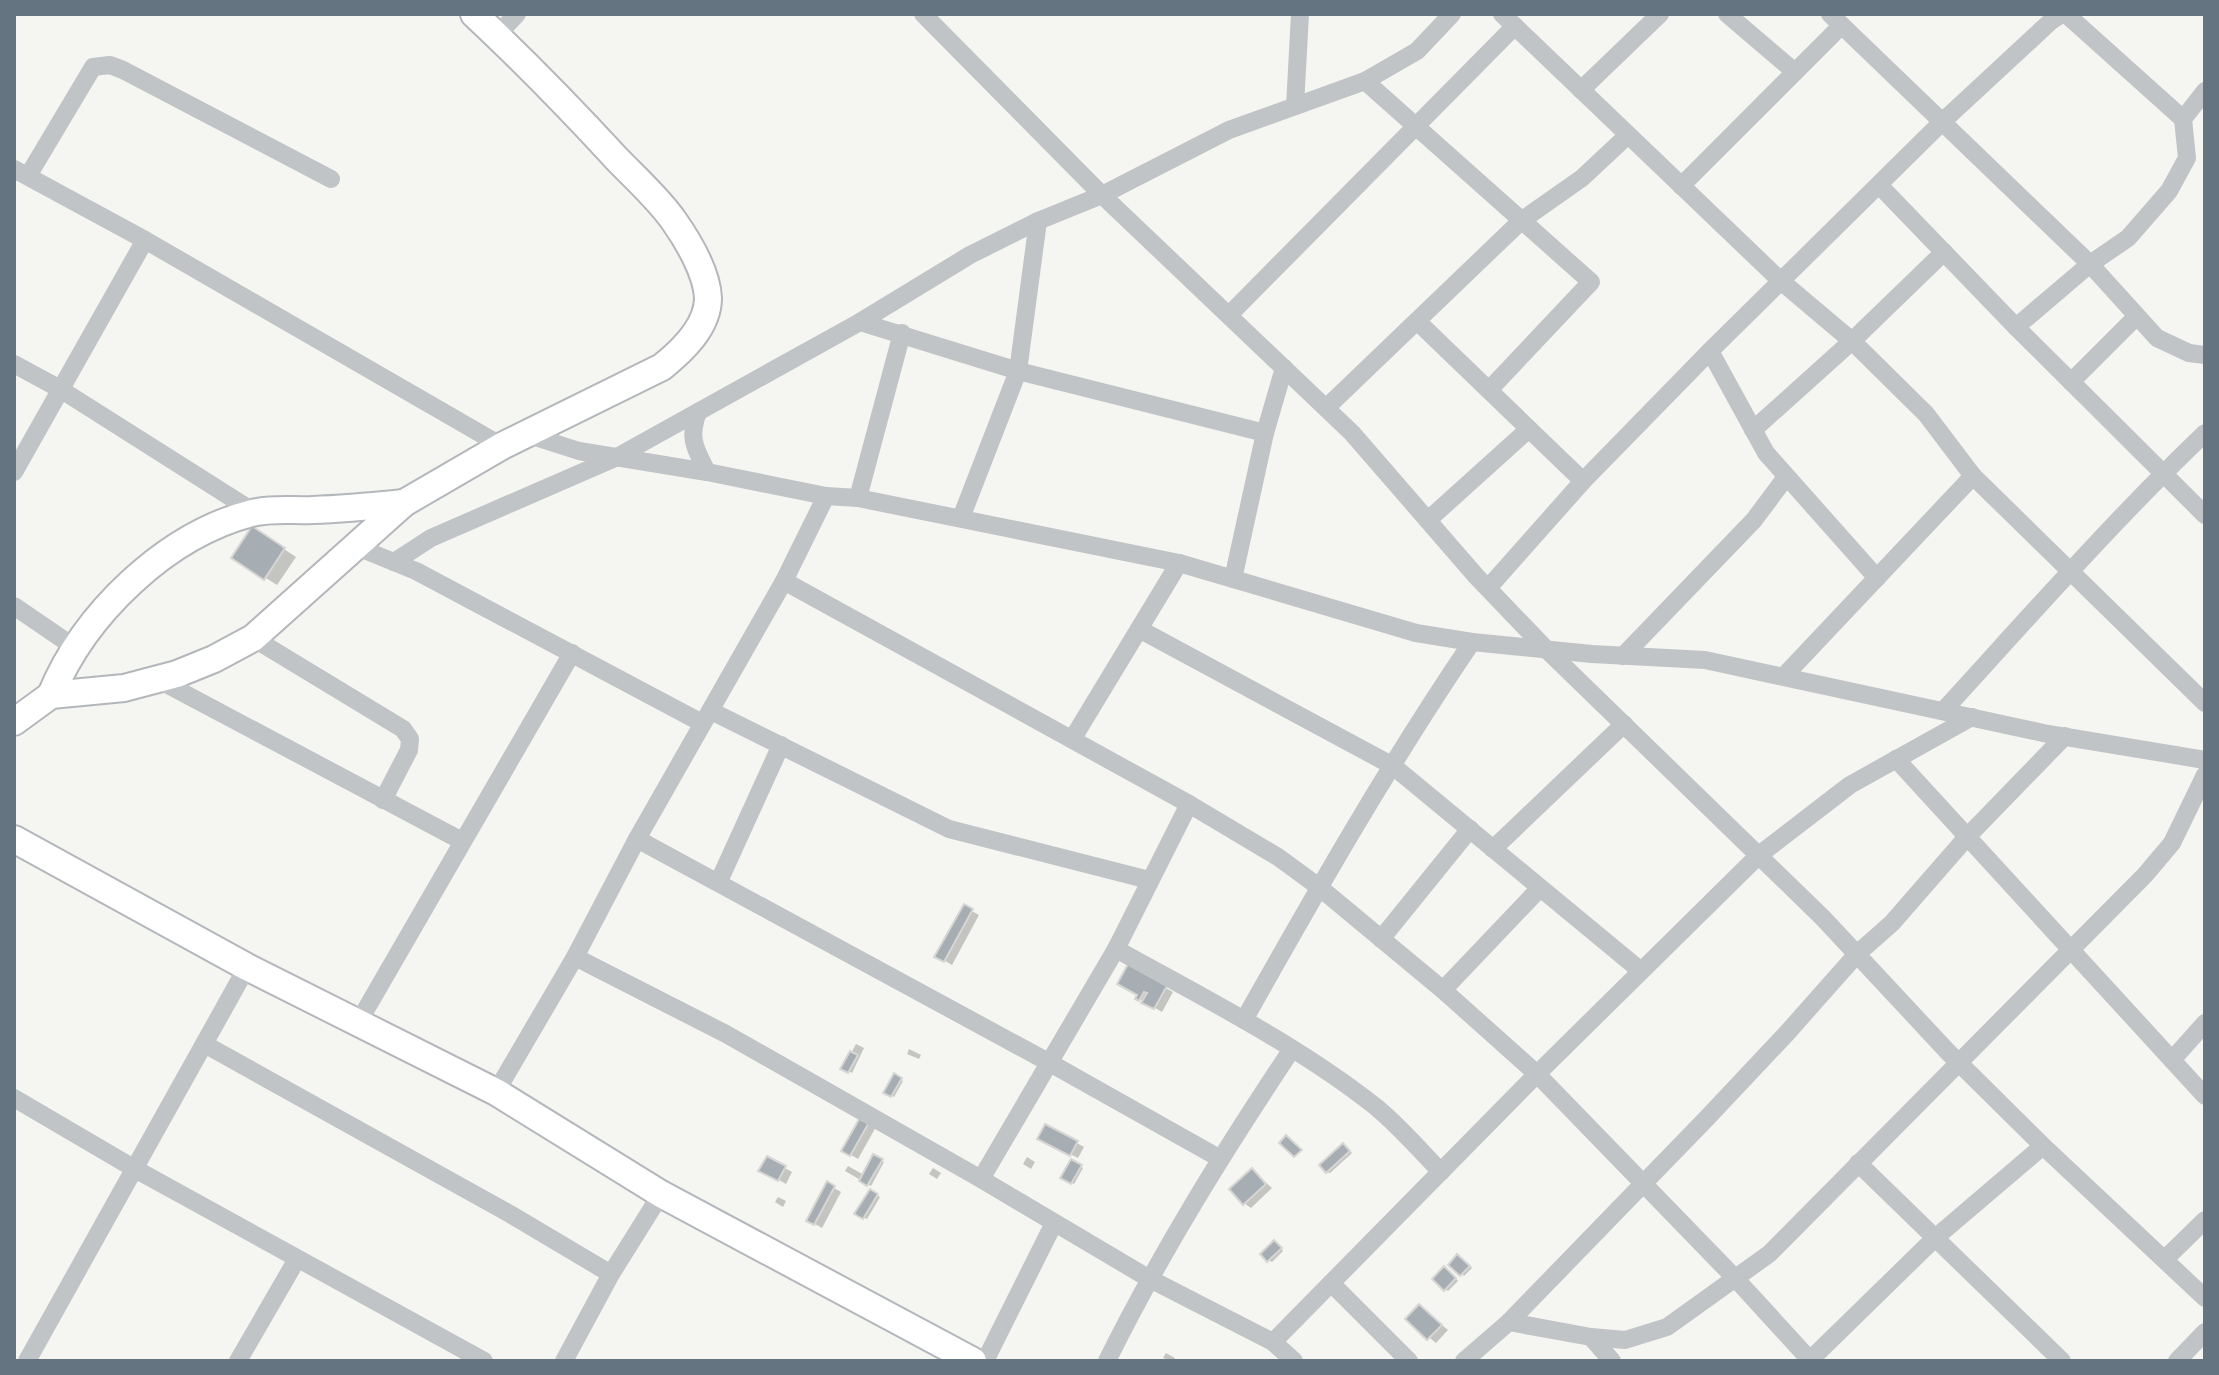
<svg xmlns="http://www.w3.org/2000/svg" width="2219" height="1375" font-family="'Asap Condensed',sans-serif">
<style>
.shadow{fill:#0003}
.building{fill:#a7aeb3;stroke:#d6d6d4;stroke-width:2}
.lines{fill:none;stroke-linecap:round;stroke-linejoin:round}
.secondary-casing{stroke:#b3b7bb;stroke-width:30}
.street{stroke:#c0c4c7;stroke-width:18}
.secondary{stroke:#fff;stroke-width:26}
</style>
<rect width="100%" height="100%" fill="#f5f5f1"/>
<!-- shadow -->
<g class="shadow">
<path d="M264,536L296,557L277,585L234,558Z"/>
<path d="M964,907L979,915L952,965L937,956Z"/>
<path d="M1128,967L1173,992L1162,1012L1138,998L1140,995Z"/>
<path d="M856,1044L864,1048L852,1073L843,1068Z"/>
<path d="M909,1049L921,1055L919,1059L907,1054Z"/>
<path d="M895,1076L903,1081L894,1097L886,1092Z"/>
<path d="M863,1117L877,1125L858,1159L844,1151Z"/>
<path d="M1046,1126L1084,1147L1078,1158L1040,1139Z"/>
<path d="M1346,1147L1352,1153L1330,1173L1327,1172Z"/>
<path d="M874,1157L884,1162L871,1186L845,1171L848,1166L864,1175Z"/>
<path d="M1027,1157L1035,1162L1031,1169L1023,1164Z"/>
<path d="M767,1158L792,1172L786,1184L761,1170Z"/>
<path d="M1072,1162L1083,1168L1074,1184L1063,1178Z"/>
<path d="M933,1168L941,1173L937,1179L929,1174Z"/>
<path d="M1253,1171L1272,1188L1251,1208L1244,1203Z"/>
<path d="M827,1184L841,1192L822,1228L808,1220Z"/>
<path d="M871,1192L880,1197L867,1219L857,1214Z"/>
<path d="M778,1197L786,1201L783,1207L775,1202Z"/>
<path d="M1278,1244L1283,1251L1272,1262L1269,1260Z"/>
<path d="M1461,1258L1472,1268L1464,1276L1451,1265Z"/>
<path d="M1448,1270L1458,1281L1448,1291L1445,1289Z"/>
<path d="M1419,1306L1448,1330L1436,1343L1407,1319Z"/>
<path d="M1166,1353L1175,1358L1173,1361L1163,1358Z"/>
</g>
<!-- building -->
<g class="building">
<path d="M252,526L285,548L264,580L231,558Z"/>
<path d="M964,904L973,909L944,962L934,957Z"/>
<path d="M1128,964L1167,986L1154,1009L1141,1003L1147,993L1144,992L1139,1001L1135,999L1137,995L1117,984Z"/>
<path d="M850,1051L858,1055L848,1073L840,1069Z"/>
<path d="M894,1073L902,1078L891,1097L883,1093Z"/>
<path d="M862,1114L871,1119L850,1156L841,1151Z"/>
<path d="M1045,1124L1078,1141L1070,1156L1037,1139Z"/>
<path d="M1286,1135L1302,1150L1294,1157L1279,1143Z"/>
<path d="M1343,1143L1350,1151L1326,1173L1319,1165Z"/>
<path d="M873,1154L883,1159L867,1186L859,1181Z"/>
<path d="M767,1156L786,1166L778,1181L758,1171Z"/>
<path d="M1071,1159L1082,1165L1071,1184L1060,1178Z"/>
<path d="M1252,1168L1266,1184L1243,1205L1229,1189Z"/>
<path d="M827,1181L835,1186L814,1225L806,1221Z"/>
<path d="M870,1189L878,1194L863,1219L854,1214Z"/>
<path d="M1274,1240L1282,1248L1267,1262L1260,1254Z"/>
<path d="M1457,1254L1470,1266L1460,1276L1448,1265Z"/>
<path d="M1444,1266L1456,1278L1444,1291L1432,1279Z"/>
<path d="M1419,1304L1442,1325L1427,1340L1405,1319Z"/>
</g>
<g class="lines">
<!-- secondary casing -->
<g class="secondary-casing">
<g id="secondary">
<path d="M51,695C84,614 166,535 252,513C271,508 294,511 313,510C343,509 374,506 404,503"/>
<path d="M14,722L51,695L124,688L177,674L214,659L253,638L404,503L502,446L662,367C682,351 708,327 708,298C707,273 688,241 674,221C658,198 635,178 616,158C570,108 523,60 474,14"/>
<path d="M14,839L247,967L496,1092L661,1194L973,1361"/>
</g>
</g>
<!-- street -->
<g class="street">
<path d="M923,14L1102,195L1352,433L1476,576L1545,648L1823,918L1948,1052L2043,1146L2205,1298"/>
<path d="M1502,14L1782,282L1852,341L1926,414L1973,476L2205,703"/>
<path d="M1727,14L1795,72"/>
<path d="M1830,14L2090,264L2157,338L2189,353L2205,355"/>
<path d="M2066,14L2183,119"/>
<path d="M497,35L517,14"/>
<path d="M1365,81L1591,282L1489,390"/>
<path d="M1581,90L1660,14"/>
<path d="M1295,106L1300,14"/>
<path d="M14,169L145,240L502,446"/>
<path d="M28,176L93,67L110,65L123,70L331,179"/>
<path d="M1879,185L2016,327L2205,515"/>
<path d="M1681,186L1841,26"/>
<path d="M1229,315L1515,26"/>
<path d="M1417,321L1583,481"/>
<path d="M860,322L970,255L1038,221L1102,195L1229,130L1365,81L1417,51L1452,14"/>
<path d="M2016,327L2090,264L2128,238L2169,191L2187,158L2183,119L2205,91"/>
<path d="M1710,351L1766,453L1877,578"/>
<path d="M14,364L60,389L254,512"/>
<path d="M2071,382L2137,316"/>
<path d="M1326,408L1521,221L1582,178L1628,135"/>
<path d="M698,412C688,438 695,448 707,472"/>
<path d="M1753,430L1852,341L1944,252"/>
<path d="M529,435L579,451L707,472L826,496L858,498L1179,563L1416,633L1472,642L1592,654L1705,660L2048,734L2205,760"/>
<path d="M14,472L145,240"/>
<path d="M858,498L902,333"/>
<path d="M961,518L1018,371L1038,221"/>
<path d="M1428,520L1529,429"/>
<path d="M357,547L416,571L702,723"/>
<path d="M394,562L431,538L615,458L860,322L1018,371L1265,433"/>
<path d="M1233,579L1265,433L1284,368"/>
<path d="M784,581L1189,804L1278,857L1319,887L1443,990L1537,1074L1735,1278L1810,1360"/>
<path d="M1489,587L1583,481L1710,351L1941,123L2051,21L2062,14"/>
<path d="M14,606L74,647"/>
<path d="M1139,629L1393,766L1641,971"/>
<path d="M253,638L403,729L410,739L409,750L383,800"/>
<path d="M1623,656L1754,520L1786,477"/>
<path d="M1784,676L1973,476"/>
<path d="M157,679L462,841"/>
<path d="M711,711L949,829L1149,880"/>
<path d="M1943,711C2029,617 2113,521 2205,433"/>
<path d="M1073,738L1179,563"/>
<path d="M1896,759L2205,1096"/>
<path d="M637,839L1050,1063L1219,1158"/>
<path d="M1493,849L1624,724"/>
<path d="M719,881L781,745"/>
<path d="M1381,939L1470,829"/>
<path d="M1116,949C1204,998 1296,1044 1376,1107C1399,1126 1420,1150 1441,1172"/>
<path d="M575,957L726,1034L981,1179L1148,1278L1273,1342L1294,1361"/>
<path d="M1443,990L1540,888"/>
<path d="M1244,1020C1316,892 1389,764 1472,642"/>
<path d="M358,1023L572,653"/>
<path d="M206,1045L510,1214L611,1274"/>
<path d="M2172,1060L2205,1023"/>
<path d="M496,1092L575,957L637,839L784,581L826,496"/>
<path d="M14,1098L135,1169L484,1361"/>
<path d="M1858,1163L2062,1361"/>
<path d="M981,1179L1116,949L1189,804"/>
<path d="M2165,1259L2205,1220"/>
<path d="M1331,1283L1409,1361"/>
<path d="M1509,1322L1591,1337L1625,1340L1667,1327L1769,1254L2145,875L2172,843L2205,775"/>
<path d="M1591,1337L1612,1361"/>
<path d="M1273,1342L1537,1074L1759,855L1850,785L1972,717"/>
<path d="M27,1361L247,967"/>
<path d="M238,1361L297,1259"/>
<path d="M564,1361L611,1274L661,1194"/>
<path d="M985,1361L1054,1223"/>
<path d="M1107,1361C1161,1252 1224,1151 1292,1049"/>
<path d="M1464,1361L1509,1322L1707,1118L1787,1033L1857,954L1892,923L1967,837L2065,736"/>
<path d="M1809,1361L1935,1238L2043,1146"/>
<path d="M2177,1361L2205,1332"/>
</g>
<!-- secondary -->
<use href="#secondary" class="secondary"/>
</g>
<!-- border -->
<rect width="2219" height="1375" fill="none" stroke="#657481" stroke-width="32"/>
</svg>
